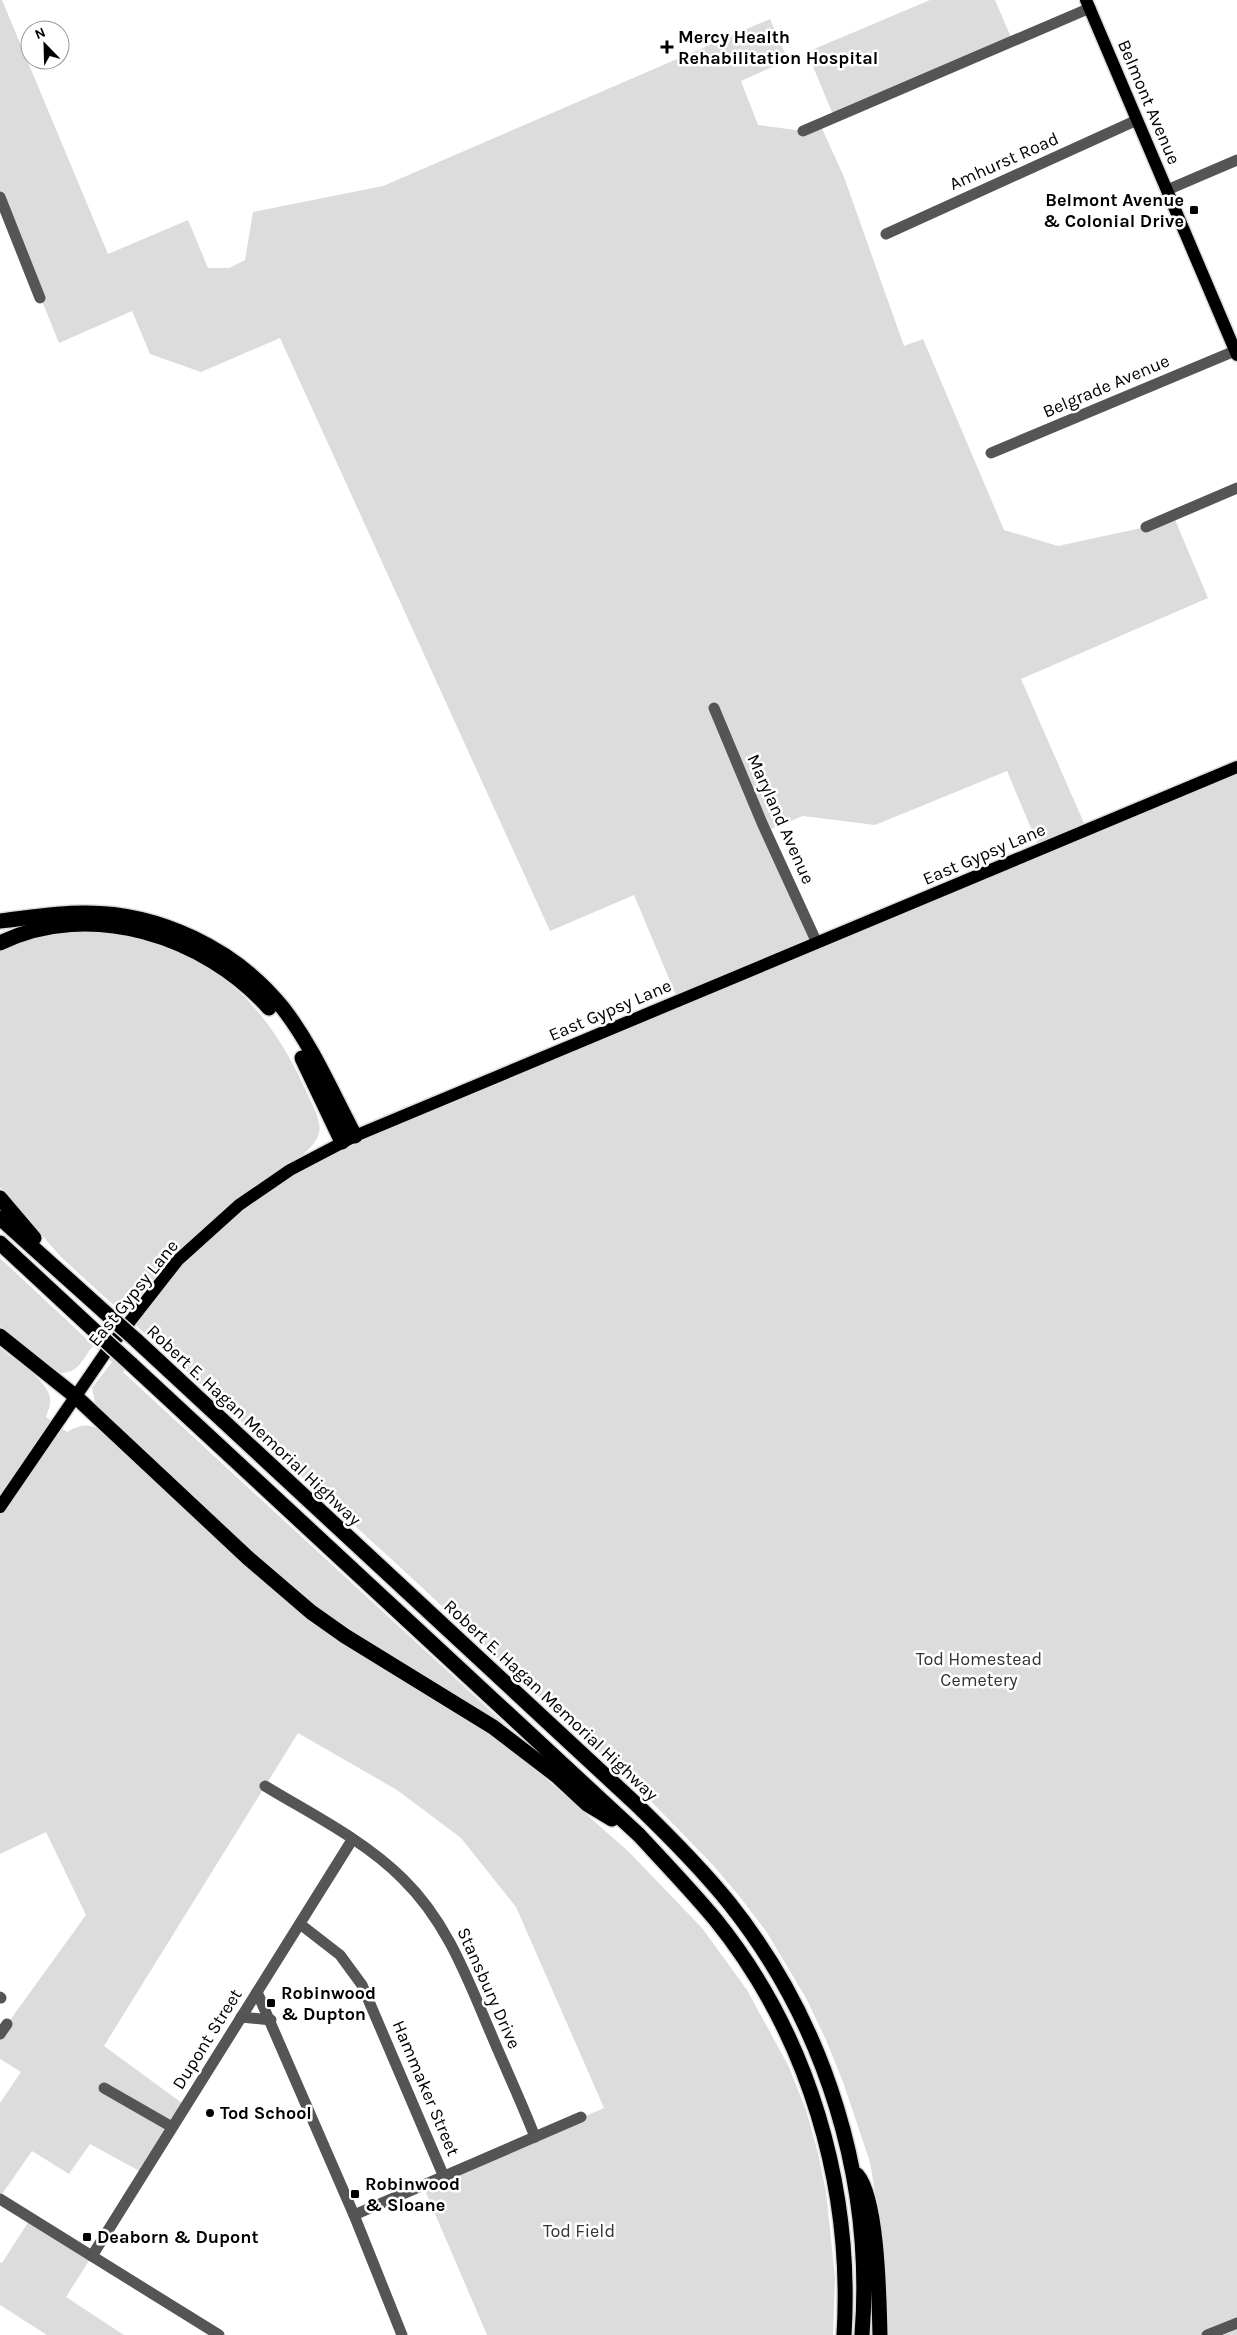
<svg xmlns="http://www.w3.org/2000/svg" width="1237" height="2335" font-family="Karla,sans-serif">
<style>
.green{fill:#dcdcdc;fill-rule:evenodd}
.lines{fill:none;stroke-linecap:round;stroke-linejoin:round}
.major-casing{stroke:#dbdbdb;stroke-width:15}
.highway-casing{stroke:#dbdbdb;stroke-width:18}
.minor{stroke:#555;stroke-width:11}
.major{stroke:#000;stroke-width:12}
.highway{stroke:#000;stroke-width:15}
.highway-bridge-casing{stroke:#dbdbdb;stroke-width:18;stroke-linecap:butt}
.highway-bridge{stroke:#000;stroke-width:15}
.poi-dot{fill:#000;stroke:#fff;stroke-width:2}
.labels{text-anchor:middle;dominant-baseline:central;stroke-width:5;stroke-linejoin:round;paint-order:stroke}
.poi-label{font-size:18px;font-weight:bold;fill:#000;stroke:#fff;text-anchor:start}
.street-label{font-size:18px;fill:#000;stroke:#fff}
.park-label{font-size:18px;fill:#333;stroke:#fff}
</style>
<rect width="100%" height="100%" fill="#fff"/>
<!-- green -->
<g class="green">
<path d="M0,0H2L108,254L188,220L208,268H229L245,260L253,212L383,186L770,19L788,60L741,81L758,125L803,131L820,124L844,177L904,346L923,339L1004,530L1058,546L1146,527L1173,515L1208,598L1021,679L1087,830L1233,769L1237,776V2335H888L880,2223L870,2162L843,2082L826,2040L806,1998L766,1931L740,1897L713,1865L646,1796L401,1568L61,1257L0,1187V950C13,945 26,938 39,935C82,927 129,933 170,948C237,973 279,1030 307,1093C312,1104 322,1121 319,1133C316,1144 306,1152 298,1159L678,1000L634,895L550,931L280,338L201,372L150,354L132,311L59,343L0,197ZM1007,771L1040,850L817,943L766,831L803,816L875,825Z"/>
<path d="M930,0H995L1013,42L834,117L807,52Z"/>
<path d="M0,1258L90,1342L97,1333L131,1364L123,1372L508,1727L505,1729L346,1630L283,1582L96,1408L92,1388L112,1362L93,1346C81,1360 80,1373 59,1373L0,1326Z"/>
<path d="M0,1348C13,1359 48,1380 50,1398C51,1404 48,1411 46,1417L67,1432C80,1424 89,1423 101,1431L338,1640L452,1709L519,1755L629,1852L702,1928L747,1990L789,2067L806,2110L818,2153L826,2192L835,2277L833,2335H487L423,2186L604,2108L516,1907L461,1838L397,1790L298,1733L104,2046L186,2106L143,2173L90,2144L69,2174L32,2151L0,2197V2103L21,2072L0,2059V2034L86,1915L46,1832L0,1854Z"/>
<path d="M31,2218L92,2256L66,2297L124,2335H47L0,2305V2262L2,2263Z"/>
</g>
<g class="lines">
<!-- major casing -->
<g class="major-casing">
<g id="major">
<path d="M1086,0L1237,355"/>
<path d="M0,1507L106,1352L178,1260L239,1205L290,1170L355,1136L1237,767"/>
</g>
</g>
<!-- highway casing -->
<g class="highway-casing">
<g id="highway">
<path d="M0,921C27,918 55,913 83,913C158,912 235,949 282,1007C312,1045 332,1093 355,1136"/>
<path d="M0,943C90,899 205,936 269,1008"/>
<path d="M302,1058L342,1142"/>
<path d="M0,1198L34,1238"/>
<path d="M0,1218L109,1316"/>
<path d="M0,1243L97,1333"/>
<path d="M0,1336L75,1396L248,1558L311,1612L345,1636L493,1727L557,1776L587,1804L612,1819"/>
<path d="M136,1340L637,1805C669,1836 702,1869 730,1904C826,2025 874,2181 862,2335"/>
<path d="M131,1364L639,1835C665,1863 691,1890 715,1919C809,2035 853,2187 844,2335"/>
<path d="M857,2175C878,2199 879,2300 880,2335"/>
</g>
</g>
<!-- minor -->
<g class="minor">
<path d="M803,131L1090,8"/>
<path d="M1167,190L1237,160"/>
<path d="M0,197L40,298"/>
<path d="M886,234L1137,120"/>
<path d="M991,453L1237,350"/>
<path d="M1146,527L1237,488"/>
<path d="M714,708L762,823L817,943"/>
<path d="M265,1786C311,1814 364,1840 403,1879C446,1921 466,1975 489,2029C504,2065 521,2101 535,2137"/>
<path d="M300,1924L340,1955L362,1985L444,2177"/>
<path d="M257,1992L354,2215L402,2335"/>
<path d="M0,1997L1,1998"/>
<path d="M241,2017L271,2020"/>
<path d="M0,2034L7,2024"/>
<path d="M104,2088L172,2127"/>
<path d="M0,2199L219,2335"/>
<path d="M354,2215L581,2117"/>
<path d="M92,2256L352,1840"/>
<path d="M1207,2335L1237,2323"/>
</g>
<!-- major -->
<use href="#major" class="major"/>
<!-- highway -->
<use href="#highway" class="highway"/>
<!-- highway-bridge casing -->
<g class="highway-bridge-casing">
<g id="highway-bridge">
<path d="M109,1316L136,1340"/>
<path d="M97,1333L131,1364"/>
</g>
</g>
<!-- highway-bridge -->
<use href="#highway-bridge" class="highway-bridge"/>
</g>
<!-- markers -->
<g class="poi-dot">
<path d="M664.5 39.5h5v5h5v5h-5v5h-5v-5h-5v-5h5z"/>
<rect x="1189" y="205" width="10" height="10" rx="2.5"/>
<rect x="266" y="1998" width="10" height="10" rx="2.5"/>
<circle cx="210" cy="2113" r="5"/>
<rect x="350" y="2189" width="10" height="10" rx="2.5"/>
<rect x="82" y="2232" width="10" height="10" rx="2.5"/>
</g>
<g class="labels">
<!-- poi labels -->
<g class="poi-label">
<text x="678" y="37">Mercy Health<tspan x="678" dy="21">Rehabilitation Hospital</tspan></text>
<text x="1184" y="200" text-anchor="end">Belmont Avenue<tspan x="1184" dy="21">&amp; Colonial Drive</tspan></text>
<text x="281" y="1993">Robinwood<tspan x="281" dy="21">&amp; Dupton</tspan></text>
<text x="220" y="2113">Tod School</text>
<text x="365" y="2184">Robinwood<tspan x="365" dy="21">&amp; Sloane</tspan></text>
<text x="97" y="2237">Deaborn &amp; Dupont</text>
</g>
<!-- street labels -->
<g class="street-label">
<text transform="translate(1149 102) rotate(67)">Belmont Avenue</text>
<text transform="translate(1004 161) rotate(-24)">Amhurst Road</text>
<text transform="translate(1106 386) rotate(-23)">Belgrade Avenue</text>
<text transform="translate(781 819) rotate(66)">Maryland Avenue</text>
<text transform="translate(984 854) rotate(-23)">East Gypsy Lane</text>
<text transform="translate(610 1010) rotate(-23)">East Gypsy Lane</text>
<text transform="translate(133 1293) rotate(-51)">East Gypsy Lane</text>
<text transform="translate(254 1425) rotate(43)">Robert E. Hagan Memorial Highway</text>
<text transform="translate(551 1700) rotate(43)">Robert E. Hagan Memorial Highway</text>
<text transform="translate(489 1988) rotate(66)">Stansbury Drive</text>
<text transform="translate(207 2039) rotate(-58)">Dupont Street</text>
<text transform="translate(426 2088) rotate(67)">Hammaker Street</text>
</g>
<!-- park labels -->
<g class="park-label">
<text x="979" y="1659">Tod Homestead<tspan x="979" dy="21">Cemetery</tspan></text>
<text x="579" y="2231">Tod Field</text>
</g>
</g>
<!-- north arrow -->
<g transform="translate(45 45) rotate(337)"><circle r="24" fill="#ffffff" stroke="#999999"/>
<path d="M0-4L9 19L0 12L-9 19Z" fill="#000000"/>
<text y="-8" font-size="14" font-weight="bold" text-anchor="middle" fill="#000000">N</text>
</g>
</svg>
